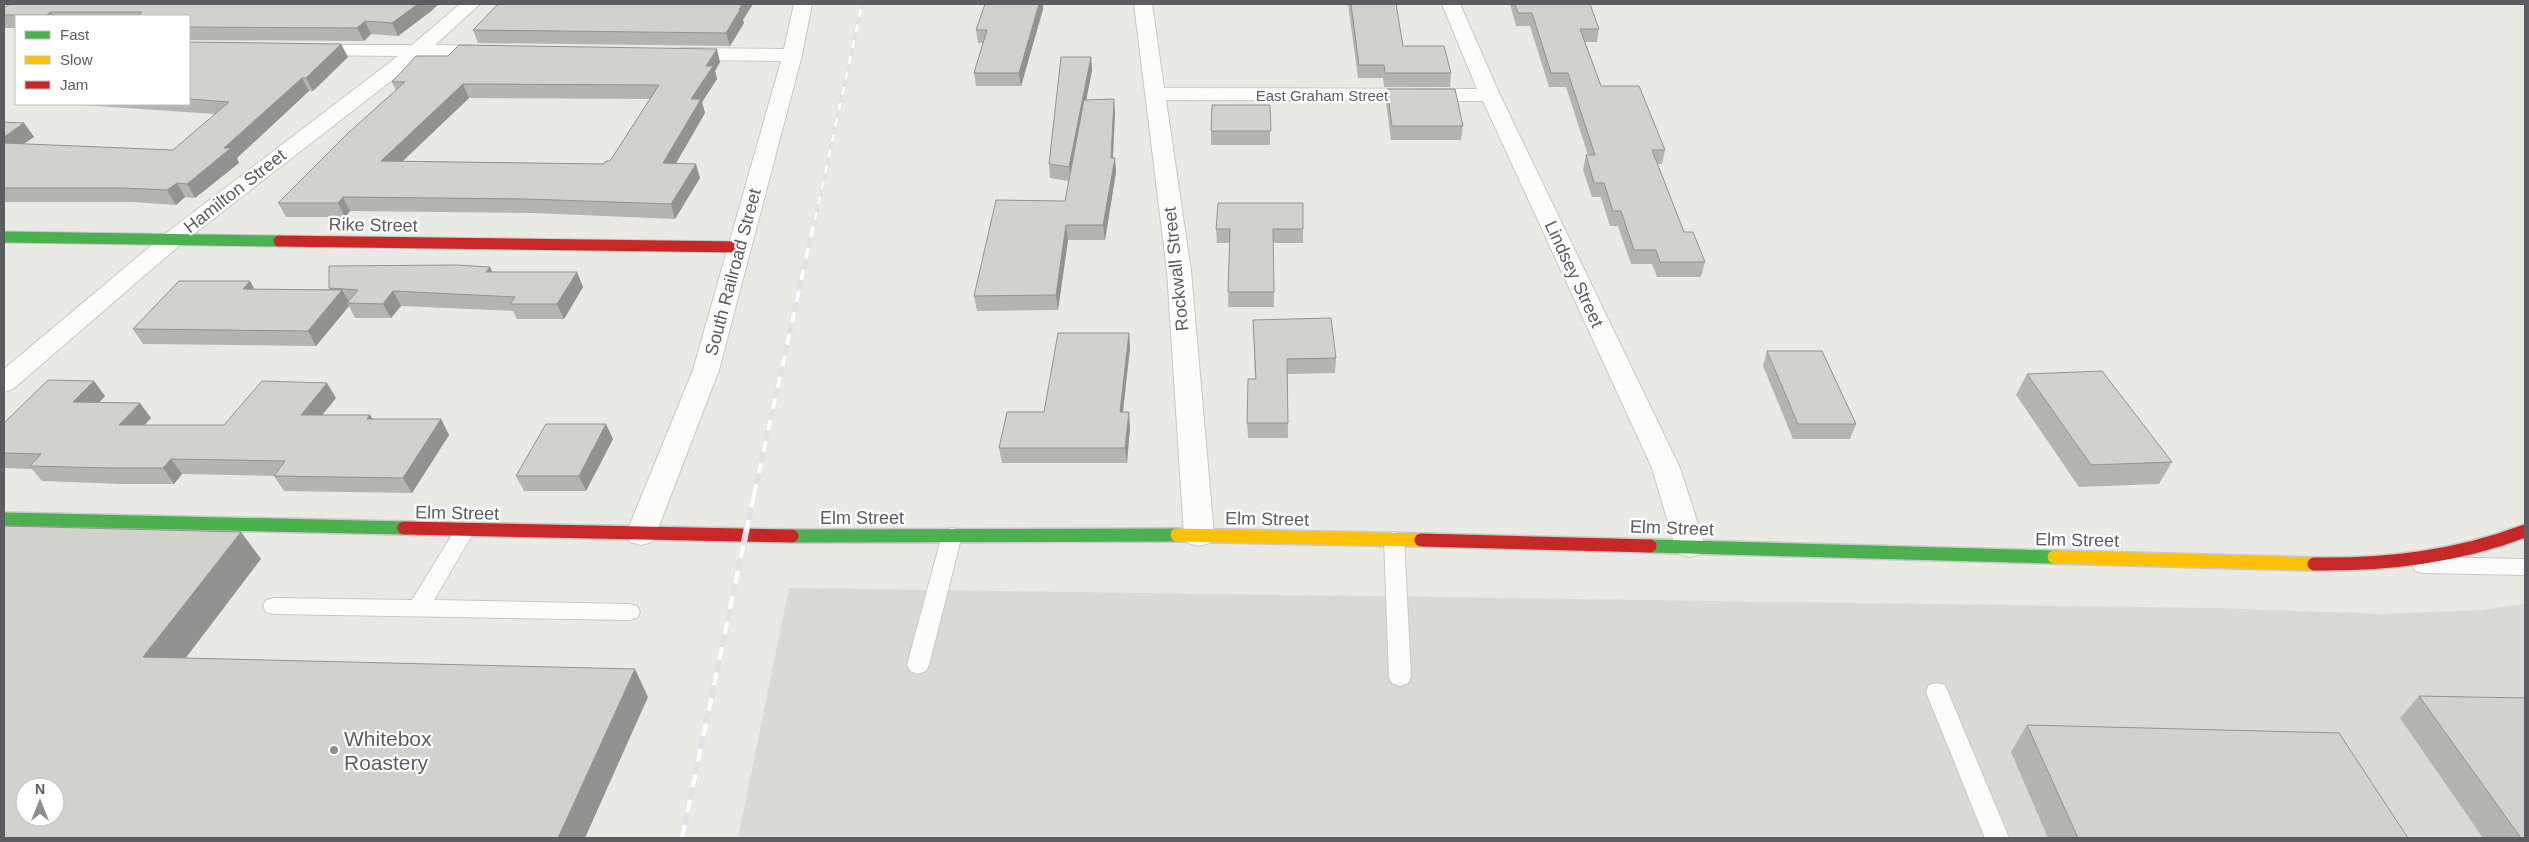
<svg xmlns="http://www.w3.org/2000/svg" width="2529" height="842" font-family="Arial,sans-serif">
<style>
.industrial{fill:#d9d9d5}
.lines{fill:none;stroke-linecap:round;stroke-linejoin:round}
.lane-casing{stroke:#c7c7c5;stroke-width:2}
.street-casing{stroke:#c7c7c5;stroke-width:2}
.fast-far1-casing{stroke:#c7c7c6;stroke-width:13}
.fast-casing{stroke:#c7c7c6;stroke-width:16}
.slow-casing{stroke:#c7c7c6;stroke-width:16}
.jam-far1-casing{stroke:#c7c7c6;stroke-width:13}
.jam-casing{stroke:#c7c7c6;stroke-width:16}
.lane{fill:#fcfcfb;fill-rule:evenodd}
.street{fill:#fcfcfb;fill-rule:evenodd}
.fast-far1{stroke:#4caf50;stroke-width:11}
.fast{stroke:#4caf50;stroke-width:13}
.slow{stroke:#ffc107;stroke-width:13}
.jam-far1{stroke:#c62828;stroke-width:11}
.jam{stroke:#c62828;stroke-width:13}
.rail-far2-casing{stroke:#e2e2e2;stroke-width:4}
.rail-far1-casing{stroke:#e2e2e2;stroke-width:5.5}
.rail-casing{stroke:#e2e2e2;stroke-width:6}
.rail-far2{stroke:#fff;stroke-width:2.5;stroke-dasharray:8;stroke-linecap:butt}
.rail-far1{stroke:#fff;stroke-width:4;stroke-dasharray:11;stroke-linecap:butt}
.rail{stroke:#fff;stroke-width:4.5;stroke-dasharray:13;stroke-linecap:butt}
.wall{fill:#b4b4b1;fill-rule:evenodd}
.shaded-wall{fill:#929290}
.building{fill:#d1d1ce;stroke:#929290;fill-rule:evenodd}
.poi-dot{fill:#8d8e90;stroke:#fff;stroke-width:2}
.labels{text-anchor:middle;dominant-baseline:central;stroke-width:4.5;stroke-linejoin:round;paint-order:stroke}
.far-street-label{font-size:15px;fill:#5b5d62;stroke:#fff}
.street-label{font-size:18px;fill:#5b5d62;stroke:#fff}
.near-poi-label{font-size:21px;fill:#5b5d62;stroke:#fff;text-anchor:start}
</style>
<rect width="100%" height="100%" fill="#eaeae5"/>
<!-- industrial -->
<path class="industrial" d="M789,588L2217,608L2382,614L2481,610L2525,604V838H738Z"/>
<g class="lines">
<!-- lane casing -->
<g class="lane-casing">
<g id="lane">
<path d="M465,523L472,525L475,530L434,600L629,604L637,606L640,612L637,618L629,620L274,614L266,612L263,606L266,600L274,598L412,600L458,525Z"/>
<path d="M952,528L959,530L962,535L929,665L926,671L918,674L910,671L907,665L942,535L945,530Z"/>
<path d="M1394,532L1401,534L1404,539L1411,677L1408,683L1400,686L1392,683L1389,677L1384,539L1387,534Z"/>
<path d="M2422,557L2525,559V575L2422,573L2415,571L2412,565L2415,559Z"/>
<path d="M1937,683L1945,685L1948,692L2009,838H1985L1926,692L1929,685Z"/>
</g>
</g>
<!-- street casing -->
<g class="street-casing">
<g id="street">
<path d="M460,4H480L435,45L490,46L497,48L500,52L497,56L422,57L181,244L13,389L4,392V369L165,234L398,56L306,55L299,53L296,49L299,45H412Z"/>
<path d="M794,4H812L802,55L719,370L656,534L652,542L641,545L630,542L626,534L693,370L781,61L681,60L674,58L671,54L674,50L681,48L784,49Z"/>
<path d="M1134,4H1152L1164,88L1477,89L1442,4H1460L1500,95L1680,468L1705,546L1701,554L1690,557L1679,554L1675,546L1652,468L1483,101L1166,100L1191,271L1214,535L1210,543L1199,546L1188,543L1184,535L1167,271Z"/>
</g>
</g>
<!-- fast-far1 casing -->
<g class="fast-far1-casing">
<path id="fast-far1" d="M4,237L279,241"/>
</g>
<!-- fast casing -->
<g class="fast-casing">
<g id="fast">
<path d="M4,519L404,528"/>
<path d="M792,536L1177,535"/>
<path d="M1650,546L2054,557"/>
</g>
</g>
<!-- slow casing -->
<g class="slow-casing">
<g id="slow">
<path d="M1177,535L1421,540"/>
<path d="M2054,557L2314,564"/>
</g>
</g>
<!-- jam-far1 casing -->
<g class="jam-far1-casing">
<path id="jam-far1" d="M279,241L741,247"/>
</g>
<!-- jam casing -->
<g class="jam-casing">
<g id="jam">
<path d="M404,528L792,536"/>
<path d="M1421,540L1650,546"/>
<path d="M2314,564C2387,565 2456,557 2525,531"/>
</g>
</g>
<!-- lane -->
<use href="#lane" class="lane"/>
<!-- street -->
<use href="#street" class="street"/>
<!-- fast-far1 -->
<use href="#fast-far1" class="fast-far1"/>
<!-- fast -->
<use href="#fast" class="fast"/>
<!-- slow -->
<use href="#slow" class="slow"/>
<!-- jam-far1 -->
<use href="#jam-far1" class="jam-far1"/>
<!-- jam -->
<use href="#jam" class="jam"/>
<!-- rail-far2 casing -->
<g class="rail-far2-casing">
<path id="rail-far2" d="M815,220L862,4"/>
</g>
<!-- rail-far1 casing -->
<g class="rail-far1-casing">
<path id="rail-far1" d="M754,495L815,218"/>
</g>
<!-- rail casing -->
<g class="rail-casing">
<path id="rail" d="M682,838L754,494"/>
</g>
<!-- rail-far2 -->
<use href="#rail-far2" class="rail-far2"/>
<!-- rail-far1 -->
<use href="#rail-far1" class="rail-far1"/>
<!-- rail -->
<use href="#rail" class="rail"/>
</g>
<!-- wall -->
<g class="wall">
<path d="M10,4H439L430,12L398,36L371,34L364,41L189,40V16H16V28H4V8Z"/>
<path d="M985,4H1043V9L1021,86H976L974,73L983,43H978L976,30Z"/>
<path d="M1348,4H1396L1403,46L1451,73L1450,87H1384L1383,78H1358Z"/>
<path d="M1510,4H1590L1599,29L1597,42H1585L1601,86L1665,150L1662,164H1657L1684,232L1705,262L1701,277H1657L1652,264H1631L1618,226H1610L1601,197H1592L1583,170L1586,155H1588L1566,87H1549L1530,26H1516Z"/>
<path d="M743,20L744,23L730,46L478,43L473,30Z"/>
<path d="M189,42L348,57L313,91H309L237,158L239,163L195,198L185,197L176,205L132,202H4V122L24,123L34,137L24,144L173,150L215,114L67,104H189Z"/>
<path d="M1091,57L1092,70L1086,100L1115,113L1113,158L1116,172L1105,240H1068L1058,310L977,311L974,296L1065,201L1069,181L1050,178L1049,164Z"/>
<path d="M720,62L715,71L717,79L702,102L705,113L676,163L700,178L675,219L532,213L350,211L345,217H286L278,203L396,91L392,82ZM469,98L650,99L610,161L604,164L403,161Z"/>
<path d="M1387,89L1463,126L1461,140H1391L1386,103Z"/>
<path d="M1270,105V145H1211V131Z"/>
<path d="M1216,229H1303V243H1273L1274,307H1228L1230,243H1217Z"/>
<path d="M490,267L492,272H577L583,287L564,319H517L513,311L401,306L391,318H355L349,306L316,346L143,344L133,329L250,281L254,289H329V288Z"/>
<path d="M1253,320L1336,358L1335,373L1287,374L1288,438H1248L1247,423L1255,379Z"/>
<path d="M1129,333L1130,348L1123,412L1130,427L1127,463H1002L999,448L1044,412Z"/>
<path d="M1767,351L1856,424L1850,439H1793L1763,366Z"/>
<path d="M2027,374L2172,462L2159,484L2079,487L2016,395Z"/>
<path d="M105,396L99,403L151,418L144,425H224L336,398L322,415H370L373,419H441L449,435L412,493L284,491L274,476L182,474L174,484H122L42,481L32,469L4,468V423Z"/>
<path d="M613,439L586,491H524L516,476Z"/>
<path d="M2419,696L2525,838H2483L2400,718Z"/>
<path d="M2027,725L2408,838H2048L2011,752Z"/>
</g>
<!-- shaded-wall -->
<g class="shaded-wall">
<path d="M418,4H439L430,12L398,36L392,23Z"/>
<path d="M742,4H753L743,20L744,23L730,46L726,33Z"/>
<path d="M1039,4H1043V9L1021,86L1019,73Z"/>
<path d="M51,12L54,16H47L46,15Z"/>
<path d="M365,21L371,34L364,41L357,28Z"/>
<path d="M341,44L348,57L313,91L306,78Z"/>
<path d="M717,49L720,62L715,71L717,79L702,102L705,113L668,177L663,163L706,66Z"/>
<path d="M1091,57L1092,70L1071,181L1069,167Z"/>
<path d="M302,78L309,91L237,158L239,163L195,198L187,184L224,148Z"/>
<path d="M463,84L469,98L388,175L381,161Z"/>
<path d="M1114,99L1115,113L1112,172L1111,158Z"/>
<path d="M24,123L34,137L5,156L4,154V137Z"/>
<path d="M1115,158L1116,172L1105,240L1103,225Z"/>
<path d="M696,164L700,178L675,219L671,204Z"/>
<path d="M177,183L185,197L176,205L167,190Z"/>
<path d="M343,197L350,211L345,217L338,203Z"/>
<path d="M1066,225L1068,240L1058,310L1056,295Z"/>
<path d="M490,267L496,281L486,272Z"/>
<path d="M577,272L583,287L564,319L557,304Z"/>
<path d="M250,281L258,296L243,289Z"/>
<path d="M342,290L350,303H347L349,306L316,346L308,331Z"/>
<path d="M393,291L401,306L391,318L383,304Z"/>
<path d="M1129,333L1130,348L1121,427L1120,412Z"/>
<path d="M94,381L105,396L84,418L73,402Z"/>
<path d="M327,383L336,398L310,430L301,415Z"/>
<path d="M140,403L151,418L130,441L119,425Z"/>
<path d="M1129,412L1130,427L1127,463L1125,448Z"/>
<path d="M370,415L379,430L367,419Z"/>
<path d="M441,419L449,435L412,493L403,478Z"/>
<path d="M606,424L613,439L586,491L579,476Z"/>
<path d="M171,459L182,474L174,484L163,468Z"/>
<path d="M241,532L261,559L166,684L143,657Z"/>
<path d="M635,669L648,697L585,838H558Z"/>
</g>
<!-- building -->
<g class="building">
<path d="M10,4H418L392,23L365,21L357,28L189,27V16H136L142,12H51L46,15H4V8Z"/>
<path d="M498,4H742L739,10H740L726,33L473,30Z"/>
<path d="M985,4H1039L1019,73H974L987,30H976Z"/>
<path d="M1351,4H1396L1403,46H1444L1451,73H1385L1384,65H1359Z"/>
<path d="M1515,4H1590L1599,29H1580L1601,86H1639L1665,150H1652L1684,232H1693L1705,262H1660L1656,250H1634L1621,211H1613L1604,183H1594L1586,155H1595L1568,73H1551L1532,13H1518Z"/>
<path d="M189,42L341,44L306,78H302L224,148H231L187,184L177,183L167,190L123,188H4V143L173,150L229,102L189,99Z"/>
<path d="M459,45L717,49L706,66H713L691,99H701L663,163L696,164L671,204L526,199L343,197L338,203H278L347,134L405,82H392L416,56H448ZM463,84L659,85L610,161H606L604,164L381,161Z"/>
<path d="M1061,57H1091L1069,167L1049,164Z"/>
<path d="M1387,89H1455L1463,126H1392Z"/>
<path d="M1114,99L1111,158H1115L1103,225H1066L1056,295L974,296L996,200L1065,201L1084,100Z"/>
<path d="M1212,105H1270L1271,131H1211Z"/>
<path d="M4,122L24,123L4,137Z"/>
<path d="M1218,203H1303V229H1273L1274,292H1228L1230,229H1216Z"/>
<path d="M456,265L490,267L486,272H577L557,304H510L515,297L393,291L383,304L347,303L358,290L329,288V266Z"/>
<path d="M179,281H250L243,289L342,290L308,331L133,329Z"/>
<path d="M1331,318L1336,358L1287,359L1288,423H1247L1248,379H1256L1253,320Z"/>
<path d="M1058,333H1129L1120,412H1129L1125,448H999L1007,412H1044Z"/>
<path d="M1767,351H1822L1856,424H1798Z"/>
<path d="M2102,371L2172,462L2091,465L2027,374Z"/>
<path d="M48,380L94,381L73,402L140,403L119,425H224L262,381L327,383L301,415H370L367,419H441L403,478L274,476L285,461L171,459L163,468H110L30,466L41,454L4,453V423Z"/>
<path d="M546,424H606L579,476H516Z"/>
<path d="M4,526L241,532L143,657L635,669L558,838H4ZM25,787H55V817H25Z"/>
<path d="M2419,696L2525,698V838H2521Z"/>
<path d="M2027,725L2339,733L2408,838H2078Z"/>
</g>
<!-- markers -->
<circle class="poi-dot" cx="334" cy="750" r="5"/>
<g class="labels">
<!-- far-street labels -->
<g class="far-street-label">
<text x="1322" y="95">East Graham Street</text>
</g>
<!-- street labels -->
<g class="street-label">
<text transform="translate(235 191) rotate(-38)">Hamilton Street</text>
<text transform="translate(373 225) rotate(1)">Rike Street</text>
<text transform="translate(1176 269) rotate(-96)">Rockwall Street</text>
<text transform="translate(733 272) rotate(-75)">South Railroad Street</text>
<text transform="translate(1574 274) rotate(65)">Lindsey Street</text>
<text transform="translate(457 513) rotate(1)">Elm Street</text>
<text x="862" y="518">Elm Street</text>
<text transform="translate(1267 519) rotate(1)">Elm Street</text>
<text transform="translate(1672 528) rotate(2)">Elm Street</text>
<text transform="translate(2077 540) rotate(1)">Elm Street</text>
</g>
<!-- near-poi labels -->
<g class="near-poi-label">
<text x="344" y="738">Whitebox<tspan x="344" dy="24">Roastery</tspan></text>
</g>
</g>
<!-- border -->
<rect width="2529" height="842" fill="none" stroke="#5b5d62" stroke-width="10"/>
<!-- legend -->
<rect x="15" y="15" width="175" height="90" fill="#ffffff" stroke="#bdbec0"/>
<rect x="25" y="31" width="25" height="8" fill="#4caf50" stroke="#bdbec0"/>
<text x="60" y="40" font-size="15" fill="#5b5d62">Fast</text>
<rect x="25" y="56" width="25" height="8" fill="#ffc107" stroke="#bdbec0"/>
<text x="60" y="65" font-size="15" fill="#5b5d62">Slow</text>
<rect x="25" y="81" width="25" height="8" fill="#c62828" stroke="#bdbec0"/>
<text x="60" y="90" font-size="15" fill="#5b5d62">Jam</text>
<!-- north arrow -->
<g transform="translate(40 802)"><circle r="24" fill="#ffffff" stroke="#bdbec0"/>
<path d="M0-4L9 19L0 12L-9 19Z" fill="#8d8e90"/>
<text y="-8" font-size="14" font-weight="bold" text-anchor="middle" fill="#5b5d62">N</text>
</g>
</svg>
